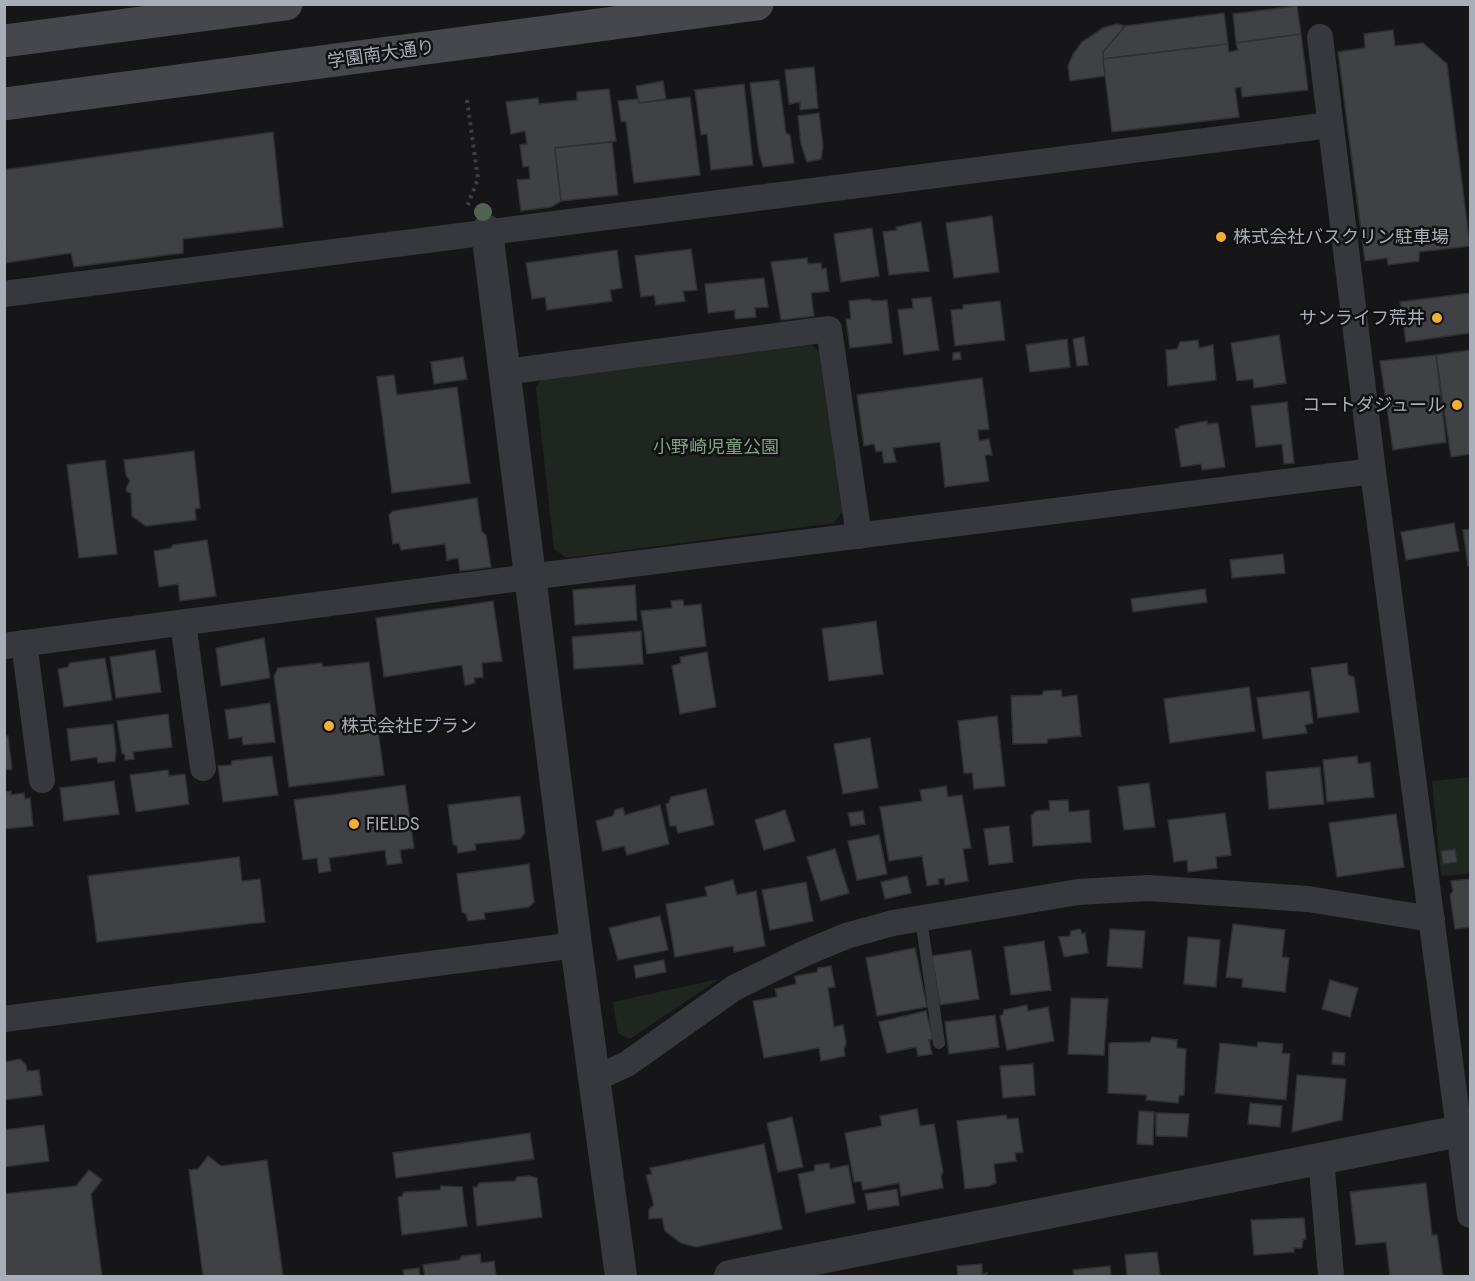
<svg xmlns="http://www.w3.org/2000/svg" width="1475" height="1281" font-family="Jost,'Noto Sans JP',sans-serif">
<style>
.green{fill:#1e261f}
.building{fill:#404145;stroke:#303034;stroke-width:1.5}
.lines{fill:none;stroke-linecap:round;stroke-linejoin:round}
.path{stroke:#3d3f44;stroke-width:4;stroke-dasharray:3 4.5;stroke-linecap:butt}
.service{stroke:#37383d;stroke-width:12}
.minor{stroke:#37383d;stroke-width:26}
.tertiary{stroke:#37383d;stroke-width:32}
.secondary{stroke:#45474d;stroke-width:33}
.tree{fill:#506452}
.poi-dot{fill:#f2b134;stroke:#111113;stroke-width:2}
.labels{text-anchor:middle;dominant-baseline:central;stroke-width:5;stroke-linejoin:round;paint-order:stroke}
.street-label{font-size:18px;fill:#a8adb8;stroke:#111113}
.poi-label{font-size:18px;fill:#a8adb8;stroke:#111113;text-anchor:start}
.park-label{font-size:18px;fill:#7fa381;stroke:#111113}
</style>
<rect width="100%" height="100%" fill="#161618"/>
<!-- green -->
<g class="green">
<path d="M808,342L822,353L845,508L834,523L566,558L554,549L536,387L543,377Z"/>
<path d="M1470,777V874L1441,876L1432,781Z"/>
<path d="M719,979L630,1039L618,1033L613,1002Z"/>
</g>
<!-- building -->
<g class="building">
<path d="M1297,6L1301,34L1236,43L1233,14Z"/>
<path d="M1224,13L1228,44L1103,59V52L1125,26Z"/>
<path d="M1117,24L1125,26L1103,52L1105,76L1070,81L1068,66L1073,54L1082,42L1103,28Z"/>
<path d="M1393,30L1395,46L1423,43L1447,64L1470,246L1419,252V261L1388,265L1387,258L1365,261L1338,52L1365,48L1364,34Z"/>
<path d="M1301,34L1308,90L1242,97L1241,87L1235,88L1239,117L1112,132L1103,59L1228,44L1229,52L1238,50L1236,43Z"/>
<path d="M814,67L818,108L800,110V102L789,104L785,70Z"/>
<path d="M779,80L786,133L790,135L794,163L763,167L759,153L750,83Z"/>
<path d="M663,81L666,99L639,103L636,86Z"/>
<path d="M744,84L753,165L711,170L707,134L701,135L695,90Z"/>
<path d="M609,89L616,141L555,148L561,201L551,207L521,211L517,180L530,179L529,166L523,167L520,145L527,144L525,131L511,134L506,102L538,98L539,104L577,100V92Z"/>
<path d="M690,97L700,175L634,183L626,122L621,121L618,101L638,99L639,103Z"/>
<path d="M819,113L823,146L821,159L807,162L801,144L798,116Z"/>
<path d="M273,132L283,227L183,239V253L74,267L71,253L6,263L4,170Z"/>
<path d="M612,142L618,195L561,201L555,148Z"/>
<path d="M992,216L999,272L954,278L946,223Z"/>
<path d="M921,222L929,271L889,275L883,232L897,230L896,227Z"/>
<path d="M872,228L879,276L841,282L834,234Z"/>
<path d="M691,249L697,290L683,291L685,301L656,305L654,295L641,297L635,256Z"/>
<path d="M617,250L622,288L610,290L612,301L547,310L545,297L532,299L526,263Z"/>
<path d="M807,258L808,264L821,263L822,269L826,268L829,291L811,293L814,316L781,320L771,262Z"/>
<path d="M764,278L768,307L755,308L756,317L735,319V310L708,313L705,284Z"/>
<path d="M1470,293V333L1406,342L1400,302Z"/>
<path d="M931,297L939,350L904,355L898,310L913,308L912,299Z"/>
<path d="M869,299L873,301L887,300L892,343L850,348L846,319H851L849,301Z"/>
<path d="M1000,301L1005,340L955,346L951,310L963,309V305Z"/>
<path d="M1279,335L1286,383L1254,388L1253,379L1237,381L1231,343Z"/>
<path d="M1084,337L1088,365L1077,366L1073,339Z"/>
<path d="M1067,339L1070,367L1030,372L1026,345Z"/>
<path d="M1198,340L1199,348L1213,345L1216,380L1168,386L1166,350L1177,349L1180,342Z"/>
<path d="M1470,350V454L1451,457L1436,355Z"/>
<path d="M960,352L961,359L953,360V353Z"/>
<path d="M1436,355L1446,442L1393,450L1380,361Z"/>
<path d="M463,357L467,379L434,384L431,362Z"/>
<path d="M394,375L397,395L457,387L470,483L392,493L377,377Z"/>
<path d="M982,378L989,429L978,430L979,441L989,439L992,455H985L989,481L945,487L940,442L893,448L896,462L884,463L882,451L876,452L874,444L864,446L857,395Z"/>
<path d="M1287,402L1294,463L1284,464L1282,444L1256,447L1251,406Z"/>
<path d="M1207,421V424L1218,423L1225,467L1202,470L1201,464L1181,467L1175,429L1179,428L1180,426Z"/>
<path d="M194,451L200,508L195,509L196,520L146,526L132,516L131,493L127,492L126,488L130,481L126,475L124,460Z"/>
<path d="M105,460L117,554L79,558L67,465Z"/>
<path d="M477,498L482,532L486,535L491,567L460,571L458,558L447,560L445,544L401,550L399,543L393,544L389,515L393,511Z"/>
<path d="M1454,523L1459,551L1406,560L1401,532Z"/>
<path d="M1470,529V566H1468L1463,530Z"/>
<path d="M207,540L216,596L180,601L178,584L159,587L154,551L171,548L173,545Z"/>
<path d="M1283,554L1285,573L1232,578L1230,560Z"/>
<path d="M635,585L637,620L575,625L573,590Z"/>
<path d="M1205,589L1207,602L1133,612L1131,599Z"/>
<path d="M683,600L684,606L701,604L706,646L647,654L641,611L672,608L671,601Z"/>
<path d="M493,601L502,661L482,663L483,677L474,678L475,683L465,685L462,665L384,677L376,618Z"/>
<path d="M876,621L883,674L829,681L822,629Z"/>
<path d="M641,631L643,664L574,669L572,637Z"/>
<path d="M264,638L270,678L221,686L216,648Z"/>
<path d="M155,650L161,692L116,698L110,657Z"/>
<path d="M707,652L716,707L680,714L672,666L681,663L680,657Z"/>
<path d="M105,658L112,700L64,707L58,669L68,667L70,663Z"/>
<path d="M369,662L384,775L289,787L274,677L278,668L322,663L323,667Z"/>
<path d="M1347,663L1348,675L1354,677L1359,712L1318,718L1311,668Z"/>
<path d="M1249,687L1255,731L1170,743L1164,699Z"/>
<path d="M1061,690L1062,697L1077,695L1081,736L1048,739L1047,743L1013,744L1011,696L1042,695L1044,691Z"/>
<path d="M1309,691L1313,723L1305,725L1307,733L1263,739L1257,698Z"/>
<path d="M270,703L275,742L243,745L242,737L229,739L225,710Z"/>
<path d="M168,714L172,747L133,752L134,759L125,760V755L122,753L117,721Z"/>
<path d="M997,716L1005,786L974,789L972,773H964L958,721Z"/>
<path d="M113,724L116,751L115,761L98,763L97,757L71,761L67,729Z"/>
<path d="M8,736L12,769L4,770V737Z"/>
<path d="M870,738L878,788L843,794L834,744Z"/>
<path d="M272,756L278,795L223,802L218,766L231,765L232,761Z"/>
<path d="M1357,756L1358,764L1370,762L1374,797L1327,802L1323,760Z"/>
<path d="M1320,767L1324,804L1269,809L1266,772Z"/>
<path d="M168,770L169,776L185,774L189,804L136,812L130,775Z"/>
<path d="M114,781L119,814L64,821L60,788Z"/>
<path d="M1149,783L1155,827L1124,830L1118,787Z"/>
<path d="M405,785L414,848L400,850L402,863L387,865L385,850L329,858L331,871L319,873L317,858L303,860L294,800Z"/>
<path d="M946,786L948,797L962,795L971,848L963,849L968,881L945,885L944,878L938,879L939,884L927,886L922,856L889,861L880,807L922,801L920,790Z"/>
<path d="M706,789L714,825L678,833L676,826H670L666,804L669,803L671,797Z"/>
<path d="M11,791V795L24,793L25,799L30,798L33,826L4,829V792Z"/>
<path d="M520,796L525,833L520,839L475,844L476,850L458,853L457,846L453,844L448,805Z"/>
<path d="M1068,800L1069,812L1089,810L1091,842L1033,846L1031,816L1036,811L1050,810L1049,801Z"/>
<path d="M660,805L669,844L627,855L624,846L603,851L596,821L613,816L615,810L623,808L625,815Z"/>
<path d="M785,810L795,841L764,850L755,820Z"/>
<path d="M863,811L865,824L851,826L848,813Z"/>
<path d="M1225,813L1231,855L1216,857L1217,868L1188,872L1187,860L1174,862L1168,820Z"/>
<path d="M1396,814L1404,867L1337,877L1329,823Z"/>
<path d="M1009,826L1013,862L989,865L984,829Z"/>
<path d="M879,835L887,874L857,880L848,841Z"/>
<path d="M835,849L849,893L821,901L807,857Z"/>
<path d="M1455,849L1457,862L1443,864L1441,851Z"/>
<path d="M239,857L242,881L260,879L265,922L97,942L88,876Z"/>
<path d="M529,864L534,902L529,907L484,913L485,919L468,921L466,914L462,912L457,874Z"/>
<path d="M907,876L911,893L885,899L881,882Z"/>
<path d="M1470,879V927L1455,929L1450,895L1453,891L1451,881Z"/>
<path d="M733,880L737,895L756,891L765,946L734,952L733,946L675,957L666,904L707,896L705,887Z"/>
<path d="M806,882L813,921L770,930L762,890Z"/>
<path d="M660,916L668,950L618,960L609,928Z"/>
<path d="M1233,924L1285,930L1282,957L1289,958L1285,992L1242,987L1243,979L1226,977Z"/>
<path d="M1080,929L1082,934L1085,933L1088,953L1064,957L1059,937L1070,936L1071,931Z"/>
<path d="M1110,929L1145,931L1142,968L1107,966Z"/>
<path d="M1188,937L1220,940L1216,987L1184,984Z"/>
<path d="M1044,941L1051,990L1011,995L1004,947Z"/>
<path d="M915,948L927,1007L877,1016L866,958Z"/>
<path d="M971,950L979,999L940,1005L932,956Z"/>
<path d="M664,960L666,972L636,978L634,966Z"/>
<path d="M831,966L835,987L828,988L834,1027L843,1025L846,1042L844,1050L845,1056L821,1061L819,1048L764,1058L753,1001L777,997L775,989L796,984L795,976L817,972L818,968Z"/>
<path d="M1330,980L1358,988L1350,1017L1322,1009Z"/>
<path d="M1071,998L1108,999L1104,1055L1068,1054Z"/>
<path d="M1027,1005L1028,1011L1048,1007L1054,1041L1007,1050L1000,1016L1003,1014L1004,1010Z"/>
<path d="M926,1011L933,1039L929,1040L932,1054L918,1056L916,1047L887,1053L879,1022Z"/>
<path d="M995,1015L999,1047L949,1054L945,1022Z"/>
<path d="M1152,1037L1177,1040V1048L1186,1049L1184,1095L1179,1096L1178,1103L1146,1100L1147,1095L1108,1093L1109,1043L1150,1042Z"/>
<path d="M1258,1042L1283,1044L1282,1053L1290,1054L1286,1100L1215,1093L1220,1043L1257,1047Z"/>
<path d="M1333,1052L1345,1053L1344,1065L1332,1064Z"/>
<path d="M20,1059L26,1065L27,1071L39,1070L42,1095L4,1100V1062Z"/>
<path d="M1033,1064L1035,1095L1003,1098L1000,1066Z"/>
<path d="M1297,1075L1346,1079L1342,1120L1292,1132Z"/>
<path d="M1250,1103L1282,1106L1280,1127L1248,1124Z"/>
<path d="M917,1109L920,1126L934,1124L943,1172L941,1176L943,1188L901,1196L899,1183L863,1190L861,1181L854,1182L845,1133L882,1126L880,1116Z"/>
<path d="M1139,1111L1154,1112L1153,1145L1137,1144Z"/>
<path d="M1156,1113L1189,1114L1187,1137L1156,1136Z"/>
<path d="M1006,1115L1007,1119L1018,1118L1023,1152L1015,1153L1016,1161L994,1164L996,1183L989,1186L965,1189L957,1121Z"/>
<path d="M792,1117L803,1167L778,1172L767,1123Z"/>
<path d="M44,1125L49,1161L4,1167V1130Z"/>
<path d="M530,1133L534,1159L396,1178L393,1153Z"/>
<path d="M764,1144L782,1229L696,1247L681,1243L665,1231L662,1218L649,1219V1209L654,1205L646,1175L652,1174L650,1168Z"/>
<path d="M208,1156L221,1166L267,1160L283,1276H203L189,1170L198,1169Z"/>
<path d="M829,1163L830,1169L848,1165L855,1203L806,1213L798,1174L814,1171L815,1165Z"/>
<path d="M89,1170L102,1180L91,1194L102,1276H4V1194L76,1186Z"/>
<path d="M529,1176L537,1178L542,1217L477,1226L473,1187H477L479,1183L515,1181L517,1177Z"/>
<path d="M1426,1183L1432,1235H1437L1443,1276H1390L1386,1242L1356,1245L1350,1192Z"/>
<path d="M441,1186L462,1187L467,1226L402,1235L398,1197L402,1196L404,1192L440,1190Z"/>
<path d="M897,1189L899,1205L868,1210L865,1194Z"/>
<path d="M1304,1218L1306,1239L1303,1240L1302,1248H1294V1252L1254,1255L1251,1220Z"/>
<path d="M1157,1252L1160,1276H1127L1125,1255Z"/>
<path d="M480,1254L481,1263L494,1261L496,1276H425L423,1265L459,1260L462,1256Z"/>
<path d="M982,1264V1274L987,1273L986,1276H958L957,1266Z"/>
<path d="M1110,1266L1111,1276H1074L1073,1270Z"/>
<path d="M419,1268L420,1276H404L403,1270Z"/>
</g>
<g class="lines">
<!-- path -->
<path class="path" d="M467,100L478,179L467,207"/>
<!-- service -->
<path class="service" d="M921,919L939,1043"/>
<!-- minor -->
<g class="minor">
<path d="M1320,37L1373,471L1470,1215"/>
<path d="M4,294L1330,125"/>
<path d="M505,372L829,329L859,536"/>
<path d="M183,623L203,768"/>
<path d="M24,643L42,780"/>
<path d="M4,646L529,577L1373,471"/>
<path d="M4,1019L576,945"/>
<path d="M594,1079L627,1064L734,988L803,954L846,936L893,923L1078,892L1148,888L1308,899L1432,919"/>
<path d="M1321,1158L1331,1276"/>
</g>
<!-- tertiary -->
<g class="tertiary">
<path d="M487,231L576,945L621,1276"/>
<path d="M730,1276L1470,1129"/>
</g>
<!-- secondary -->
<g class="secondary">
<path d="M4,41L286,4"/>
<path d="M4,104L757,4"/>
</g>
</g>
<!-- trees -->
<circle class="tree" cx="483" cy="212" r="9"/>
<!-- markers -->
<g class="poi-dot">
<circle cx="1221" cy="237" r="6"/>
<circle cx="1437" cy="318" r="6"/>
<circle cx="1457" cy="405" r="6"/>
<circle cx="329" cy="726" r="6"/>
<circle cx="354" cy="824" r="6"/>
</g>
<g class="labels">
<!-- street labels -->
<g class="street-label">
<text transform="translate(381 54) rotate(-8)">学園南大通り</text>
</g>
<!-- poi labels -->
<g class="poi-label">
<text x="1233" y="237">株式会社バスクリン駐車場</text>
<text x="1425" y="318" text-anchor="end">サンライフ荒井</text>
<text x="1445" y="405" text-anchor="end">コートダジュール</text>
<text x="341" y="726">株式会社Eプラン</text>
<text x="366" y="824">FIELDS</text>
</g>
<!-- park labels -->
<g class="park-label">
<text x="716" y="447">小野崎児童公園</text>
</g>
</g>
<!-- border -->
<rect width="1475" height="1281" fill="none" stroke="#a8adb8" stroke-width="12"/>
</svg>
